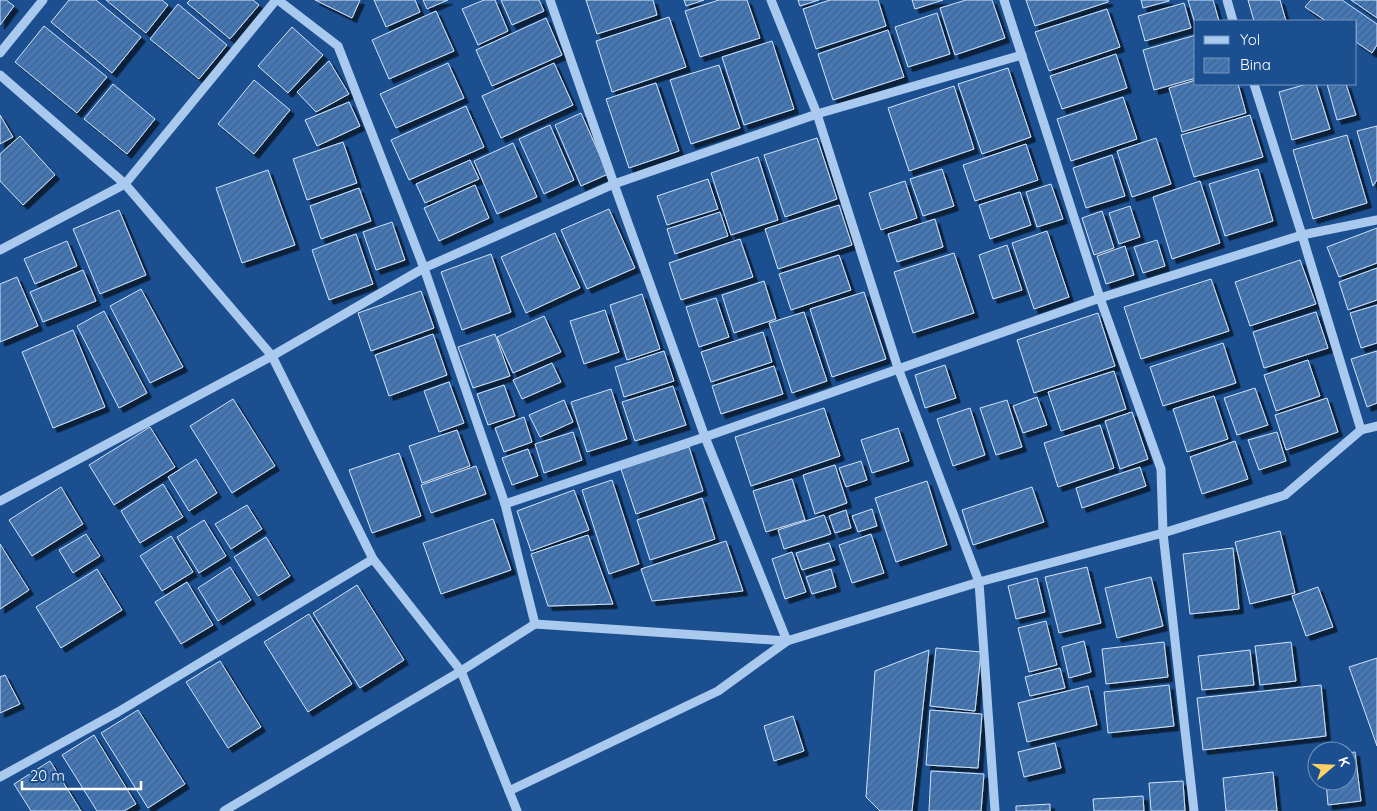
<svg xmlns="http://www.w3.org/2000/svg" width="1377" height="811" font-family="Quicksand,sans-serif">
<style>
.building{fill:url(#building-hatch);stroke:#cfe3fa;filter:url(#shadow)}
.lines{fill:none;stroke-linecap:round;stroke-linejoin:round}
.minor{stroke:#a9c9ee;stroke-width:9}
</style>
<defs>
<pattern id="building-hatch" width="6" height="6" patternUnits="userSpaceOnUse" patternTransform="scale(1.25)"><rect width="6" height="6" fill="#4478b7"/><path d="M-1 1l2-2M0 6l6-6M5 7l2-2" fill="none" stroke="#486282"/></pattern>
<filter id="shadow"><feDropShadow dx="4.5" dy="4.5" stdDeviation="0" flood-color="#0009"/></filter>
</defs>
<rect width="100%" height="100%" fill="#1b4f8f"/>
<!-- building -->
<g class="building">
<path d="M0,0H6L14,6L0,25Z"/>
<path d="M69,0H96L141,37L112,73L51,22Z"/>
<path d="M106,0H162L168,5L146,33Z"/>
<path d="M190,0H253L259,5L230,39L187,3Z"/>
<path d="M315,0H360L352,18Z"/>
<path d="M374,0H415L420,12L386,27Z"/>
<path d="M423,0H448L427,9Z"/>
<path d="M484,0H495L508,31L478,45L462,9Z"/>
<path d="M501,0H539L544,11L512,25Z"/>
<path d="M586,0H653L657,15L597,34Z"/>
<path d="M684,0H704L686,6Z"/>
<path d="M719,0H747L760,38L700,57L685,11Z"/>
<path d="M798,0H819L800,6Z"/>
<path d="M830,0H878L886,26L816,49L803,9Z"/>
<path d="M912,0H943L915,9Z"/>
<path d="M966,0H992L1005,38L955,55L940,8Z"/>
<path d="M1026,0H1108V2L1035,26Z"/>
<path d="M1141,0H1169V1L1143,8Z"/>
<path d="M1188,0H1213L1219,21H1196V27Z"/>
<path d="M1248,0H1280L1286,21H1254Z"/>
<path d="M1311,0H1342L1377,24V45L1372,53L1356,42V21H1326L1305,7Z"/>
<path d="M1351,0H1377V18Z"/>
<path d="M1184,3L1191,28L1145,41L1138,16Z"/>
<path d="M178,4L227,45L199,79L150,39Z"/>
<path d="M1107,9L1120,47L1049,71L1035,32Z"/>
<path d="M436,11L454,51L389,79L372,40Z"/>
<path d="M937,13L950,54L908,67L895,27Z"/>
<path d="M669,17L686,67L612,92L596,41Z"/>
<path d="M546,18L562,55L492,86L476,50Z"/>
<path d="M44,26L107,77L77,113L15,62Z"/>
<path d="M292,27L323,55L288,93L258,66Z"/>
<path d="M888,30L904,77L833,100L818,54Z"/>
<path d="M1196,35V78L1154,90L1143,50Z"/>
<path d="M772,41L794,109L744,125L722,57Z"/>
<path d="M1116,54L1127,88L1062,109L1050,76Z"/>
<path d="M329,61L349,94L316,112L297,92Z"/>
<path d="M448,63L464,98L396,128L380,94Z"/>
<path d="M554,63L573,105L501,138L482,96Z"/>
<path d="M719,65L740,128L691,144L670,80Z"/>
<path d="M1008,68L1031,137L982,154L958,84Z"/>
<path d="M254,80L290,110L254,154L218,124Z"/>
<path d="M1196,80V84H1238L1246,113L1182,132L1169,88Z"/>
<path d="M656,83L679,151L629,168L606,99Z"/>
<path d="M113,84L155,119L127,154L84,119Z"/>
<path d="M1307,84H1316L1330,129L1292,140L1279,92Z"/>
<path d="M1327,84H1346L1356,115L1337,120Z"/>
<path d="M954,86L974,149L909,171L888,108Z"/>
<path d="M1123,97L1137,139L1071,161L1057,119Z"/>
<path d="M349,102L360,126L317,146L305,120Z"/>
<path d="M466,106L484,147L409,180L391,140Z"/>
<path d="M581,113L608,174L581,186L555,125Z"/>
<path d="M0,115L13,137L0,144Z"/>
<path d="M1250,115L1263,157L1194,177L1181,135Z"/>
<path d="M550,125L574,180L544,194L519,139Z"/>
<path d="M1377,126V180L1373,186L1357,131Z"/>
<path d="M1347,135L1367,203L1313,219L1293,150Z"/>
<path d="M20,136L55,175L23,205L0,181V154Z"/>
<path d="M817,138L837,199L785,217L764,155Z"/>
<path d="M1156,138L1171,184L1132,197L1117,151Z"/>
<path d="M343,142L357,183L307,200L293,159Z"/>
<path d="M513,143L537,197L497,214L474,161Z"/>
<path d="M1026,144L1038,180L975,201L963,165Z"/>
<path d="M1112,155L1125,196L1086,208L1073,168Z"/>
<path d="M758,157L778,220L731,235L711,173Z"/>
<path d="M470,160L479,179L425,203L416,184Z"/>
<path d="M942,169L954,206L923,216L910,179Z"/>
<path d="M1258,169L1273,221L1225,236L1209,184Z"/>
<path d="M268,170L295,245L242,263L216,188Z"/>
<path d="M708,179L718,209L667,225L657,196Z"/>
<path d="M905,181L917,218L881,230L869,193Z"/>
<path d="M1200,181L1220,243L1172,259L1153,197Z"/>
<path d="M1051,184L1063,219L1037,227L1026,192Z"/>
<path d="M475,185L489,218L439,241L424,208Z"/>
<path d="M359,188L371,221L321,239L310,206Z"/>
<path d="M1020,192L1031,225L990,239L979,205Z"/>
<path d="M839,205L852,245L778,269L765,229Z"/>
<path d="M1130,206L1140,237L1119,244L1109,213Z"/>
<path d="M609,209L635,268L587,289L561,230Z"/>
<path d="M119,210L146,275L100,294L73,229Z"/>
<path d="M1102,211L1114,248L1094,255L1082,218Z"/>
<path d="M720,212L728,236L675,254L667,229Z"/>
<path d="M935,219L943,247L897,262L888,234Z"/>
<path d="M392,222L405,260L376,270L363,232Z"/>
<path d="M1377,228V263L1339,277L1327,247Z"/>
<path d="M1047,231L1069,297L1034,309L1012,243Z"/>
<path d="M555,233L580,288L526,313L501,257Z"/>
<path d="M356,234L373,284L329,300L312,250Z"/>
<path d="M740,239L753,277L681,300L669,263Z"/>
<path d="M1157,240L1165,266L1143,273L1134,247Z"/>
<path d="M67,241L77,266L35,284L24,259Z"/>
<path d="M1007,245L1022,290L993,299L979,255Z"/>
<path d="M1125,246L1134,275L1106,284L1097,256Z"/>
<path d="M954,253L974,313L913,333L894,272Z"/>
<path d="M491,254L511,312L462,330L441,272Z"/>
<path d="M839,255L851,290L791,310L779,274Z"/>
<path d="M1300,260L1316,304L1250,326L1235,282Z"/>
<path d="M1377,268V300L1348,310L1339,282Z"/>
<path d="M83,270L96,301L43,322L30,292Z"/>
<path d="M17,277L38,326L0,342V284Z"/>
<path d="M1211,279L1229,331L1141,359L1124,307Z"/>
<path d="M764,281L776,319L734,333L722,295Z"/>
<path d="M141,289L183,367L150,383L110,306Z"/>
<path d="M421,291L434,328L371,351L358,313Z"/>
<path d="M864,292L886,359L832,377L810,309Z"/>
<path d="M642,294L660,349L627,360L610,305Z"/>
<path d="M716,298L729,337L699,347L686,307Z"/>
<path d="M1377,305V343L1361,348L1350,313Z"/>
<path d="M605,310L619,352L584,364L570,321Z"/>
<path d="M104,311L147,393L119,408L77,326Z"/>
<path d="M804,312L827,381L792,393L769,323Z"/>
<path d="M1316,312L1328,348L1264,368L1253,332Z"/>
<path d="M1098,313L1115,366L1034,393L1017,340Z"/>
<path d="M544,316L561,352L513,373L497,337Z"/>
<path d="M73,330L105,407L53,428L22,352Z"/>
<path d="M763,332L772,362L711,382L701,352Z"/>
<path d="M433,334L447,375L389,396L375,355Z"/>
<path d="M495,334L510,376L473,388L458,347Z"/>
<path d="M1223,343L1236,383L1163,406L1150,367Z"/>
<path d="M664,351L674,381L624,397L615,367Z"/>
<path d="M1377,351V403L1367,407L1351,359Z"/>
<path d="M1308,360L1320,396L1276,411L1264,375Z"/>
<path d="M552,363L561,382L522,399L513,380Z"/>
<path d="M945,365L956,398L925,408L915,375Z"/>
<path d="M774,366L783,394L721,414L712,386Z"/>
<path d="M1114,371L1126,409L1061,431L1048,392Z"/>
<path d="M449,382L464,423L439,432L424,391Z"/>
<path d="M504,385L515,416L488,425L477,394Z"/>
<path d="M673,386L686,425L635,441L622,402Z"/>
<path d="M1255,388L1268,425L1237,435L1224,398Z"/>
<path d="M611,389L627,439L587,452L571,402Z"/>
<path d="M1214,396L1228,439L1187,452L1173,409Z"/>
<path d="M1037,397L1047,425L1023,433L1013,406Z"/>
<path d="M1327,398L1338,432L1286,450L1275,415Z"/>
<path d="M233,399L275,466L232,493L190,426Z"/>
<path d="M564,400L573,422L540,437L529,415Z"/>
<path d="M1007,400L1022,447L996,455L980,408Z"/>
<path d="M824,408L840,456L751,486L735,437Z"/>
<path d="M970,408L985,455L953,466L937,419Z"/>
<path d="M1132,412L1148,459L1120,469L1105,421Z"/>
<path d="M524,417L532,442L504,452L495,428Z"/>
<path d="M1100,425L1114,468L1058,487L1044,443Z"/>
<path d="M150,427L175,467L114,505L89,465Z"/>
<path d="M898,428L909,461L872,473L861,440Z"/>
<path d="M457,430L470,466L422,483L409,446Z"/>
<path d="M573,432L582,460L544,473L535,444Z"/>
<path d="M1277,432L1286,461L1259,470L1248,440Z"/>
<path d="M1235,441L1248,479L1202,494L1190,457Z"/>
<path d="M689,447L703,491L636,514L621,469Z"/>
<path d="M528,449L538,476L512,485L502,458Z"/>
<path d="M399,453L421,516L372,533L349,470Z"/>
<path d="M196,459L217,493L189,511L168,477Z"/>
<path d="M861,461L867,480L846,487L839,468Z"/>
<path d="M835,465L847,503L815,514L803,475Z"/>
<path d="M476,466L486,494L431,513L421,485Z"/>
<path d="M1140,467L1146,486L1082,508L1076,488Z"/>
<path d="M792,479L805,520L766,532L753,491Z"/>
<path d="M612,480L639,564L609,574L582,490Z"/>
<path d="M927,481L947,545L896,562L875,498Z"/>
<path d="M163,484L183,517L140,543L121,511Z"/>
<path d="M61,487L83,524L32,556L9,520Z"/>
<path d="M1032,487L1044,522L973,545L962,510Z"/>
<path d="M574,490L589,530L531,551L517,511Z"/>
<path d="M702,498L715,539L650,560L637,520Z"/>
<path d="M247,505L262,529L231,549L215,524Z"/>
<path d="M872,509L877,526L858,532L852,516Z"/>
<path d="M846,510L851,528L835,533L829,516Z"/>
<path d="M824,515L831,534L784,549L778,530Z"/>
<path d="M493,519L511,570L441,594L423,543Z"/>
<path d="M204,520L226,556L199,573L177,537Z"/>
<path d="M1280,531L1295,593L1250,604L1235,542Z"/>
<path d="M86,534L100,556L73,573L59,550Z"/>
<path d="M871,534L884,573L852,583L839,545Z"/>
<path d="M588,535L613,604L548,606L531,554Z"/>
<path d="M171,536L193,572L162,591L140,556Z"/>
<path d="M266,537L290,576L258,596L234,557Z"/>
<path d="M726,541L743,591L652,601L641,569Z"/>
<path d="M829,543L835,560L802,570L796,553Z"/>
<path d="M0,544L29,590L0,609Z"/>
<path d="M1233,548L1239,609L1190,614L1183,554Z"/>
<path d="M792,552L806,592L785,599L772,559Z"/>
<path d="M230,567L251,600L218,621L198,588Z"/>
<path d="M1087,567L1101,623L1059,633L1045,577Z"/>
<path d="M97,569L122,610L61,648L36,607Z"/>
<path d="M831,569L836,587L812,594L806,577Z"/>
<path d="M1151,577L1163,626L1117,638L1105,588Z"/>
<path d="M1037,578L1045,612L1016,619L1008,586Z"/>
<path d="M187,582L213,625L181,644L155,602Z"/>
<path d="M357,585L404,660L360,688L313,613Z"/>
<path d="M1318,587L1333,627L1306,636L1292,596Z"/>
<path d="M309,614L352,684L308,712L264,642Z"/>
<path d="M1046,621L1057,665L1029,672L1018,628Z"/>
<path d="M1084,641L1091,672L1069,678L1062,647Z"/>
<path d="M1164,642L1168,677L1106,684L1102,649Z"/>
<path d="M1291,642L1296,681L1260,685L1255,646Z"/>
<path d="M936,648L981,652L975,711L930,706Z"/>
<path d="M929,650L912,811H880L866,797L875,671Z"/>
<path d="M1250,650L1254,685L1202,690L1198,656Z"/>
<path d="M1377,658V746L1349,667Z"/>
<path d="M220,661L261,727L228,748L186,682Z"/>
<path d="M1060,668L1065,688L1030,696L1025,677Z"/>
<path d="M5,675L20,704L0,713V677Z"/>
<path d="M1169,685L1174,726L1108,733L1104,692Z"/>
<path d="M1321,685L1326,736L1203,750L1197,698Z"/>
<path d="M1088,686L1097,725L1027,742L1018,703Z"/>
<path d="M138,710L185,784L148,808L101,733Z"/>
<path d="M930,710L982,714L978,768L926,765Z"/>
<path d="M793,716L804,751L774,761L764,726Z"/>
<path d="M94,735L136,804L124,811H97L62,755Z"/>
<path d="M1055,743L1061,768L1024,777L1018,752Z"/>
<path d="M1355,752L1361,801L1328,805L1326,781H1347V753Z"/>
<path d="M50,761L81,811H31L14,784Z"/>
<path d="M931,771L984,774L981,811H929Z"/>
<path d="M1273,772L1277,811H1226L1223,778Z"/>
<path d="M1183,781L1185,811H1151L1149,783Z"/>
<path d="M1143,796L1144,811H1094L1093,799Z"/>
<path d="M1050,804V811H1016V806Z"/>
</g>
<g class="lines">
<!-- minor -->
<g class="minor">
<path d="M278,0L338,46L424,268L505,504L535,624"/>
<path d="M771,0L817,114L898,368L979,582L995,811"/>
<path d="M1004,0L1100,298L1161,469L1163,533L1194,811"/>
<path d="M1227,0L1233,21"/>
<path d="M0,53L43,0"/>
<path d="M0,75L125,184L272,356L373,559L461,671L517,811"/>
<path d="M1254,84L1302,235L1361,430"/>
<path d="M0,250L125,184L276,0"/>
<path d="M0,501L272,356L424,268L614,184L817,114L1022,55"/>
<path d="M505,504L705,437L1100,298L1302,235L1377,220"/>
<path d="M0,777L118,712L373,559"/>
<path d="M509,791L718,691L787,641L979,582L1163,533L1285,495L1361,430L1377,426"/>
<path d="M224,811L461,671L535,624L787,641L705,437L614,184L550,0"/>
</g>
</g>
<!-- legend -->
<rect x="1194" y="20" width="162" height="65" fill="#1b4f8f" stroke="#7695bc"/>
<rect x="1204" y="36" width="25" height="8" fill="#a9c9ee" stroke="#7695bc"/>
<text x="1240" y="45" font-size="15" fill="#ffffff">Yol</text>
<rect x="1204" y="58" width="25" height="15" fill="url(#building-hatch)" stroke="#7695bc"/>
<text x="1240" y="70" font-size="15" fill="#ffffff">Bina</text>
<!-- north arrow -->
<g transform="translate(1332 766) rotate(71)"><circle r="24" fill="#1b4f8f" stroke="#7695bc"/>
<path d="M0-4L9 19L0 12L-9 19Z" fill="#ffd166"/>
<text y="-8" font-size="14" font-weight="bold" text-anchor="middle" fill="#ffffff">K</text>
</g>
<!-- scale -->
<path d="M22 781v8h119v-8" fill="none" stroke="#ffffff" stroke-width="2.5"/>
<text x="30" y="781" font-size="15" fill="#ffffff" stroke="#1b4f8f" stroke-width="4" paint-order="stroke">20 m</text>
</svg>
